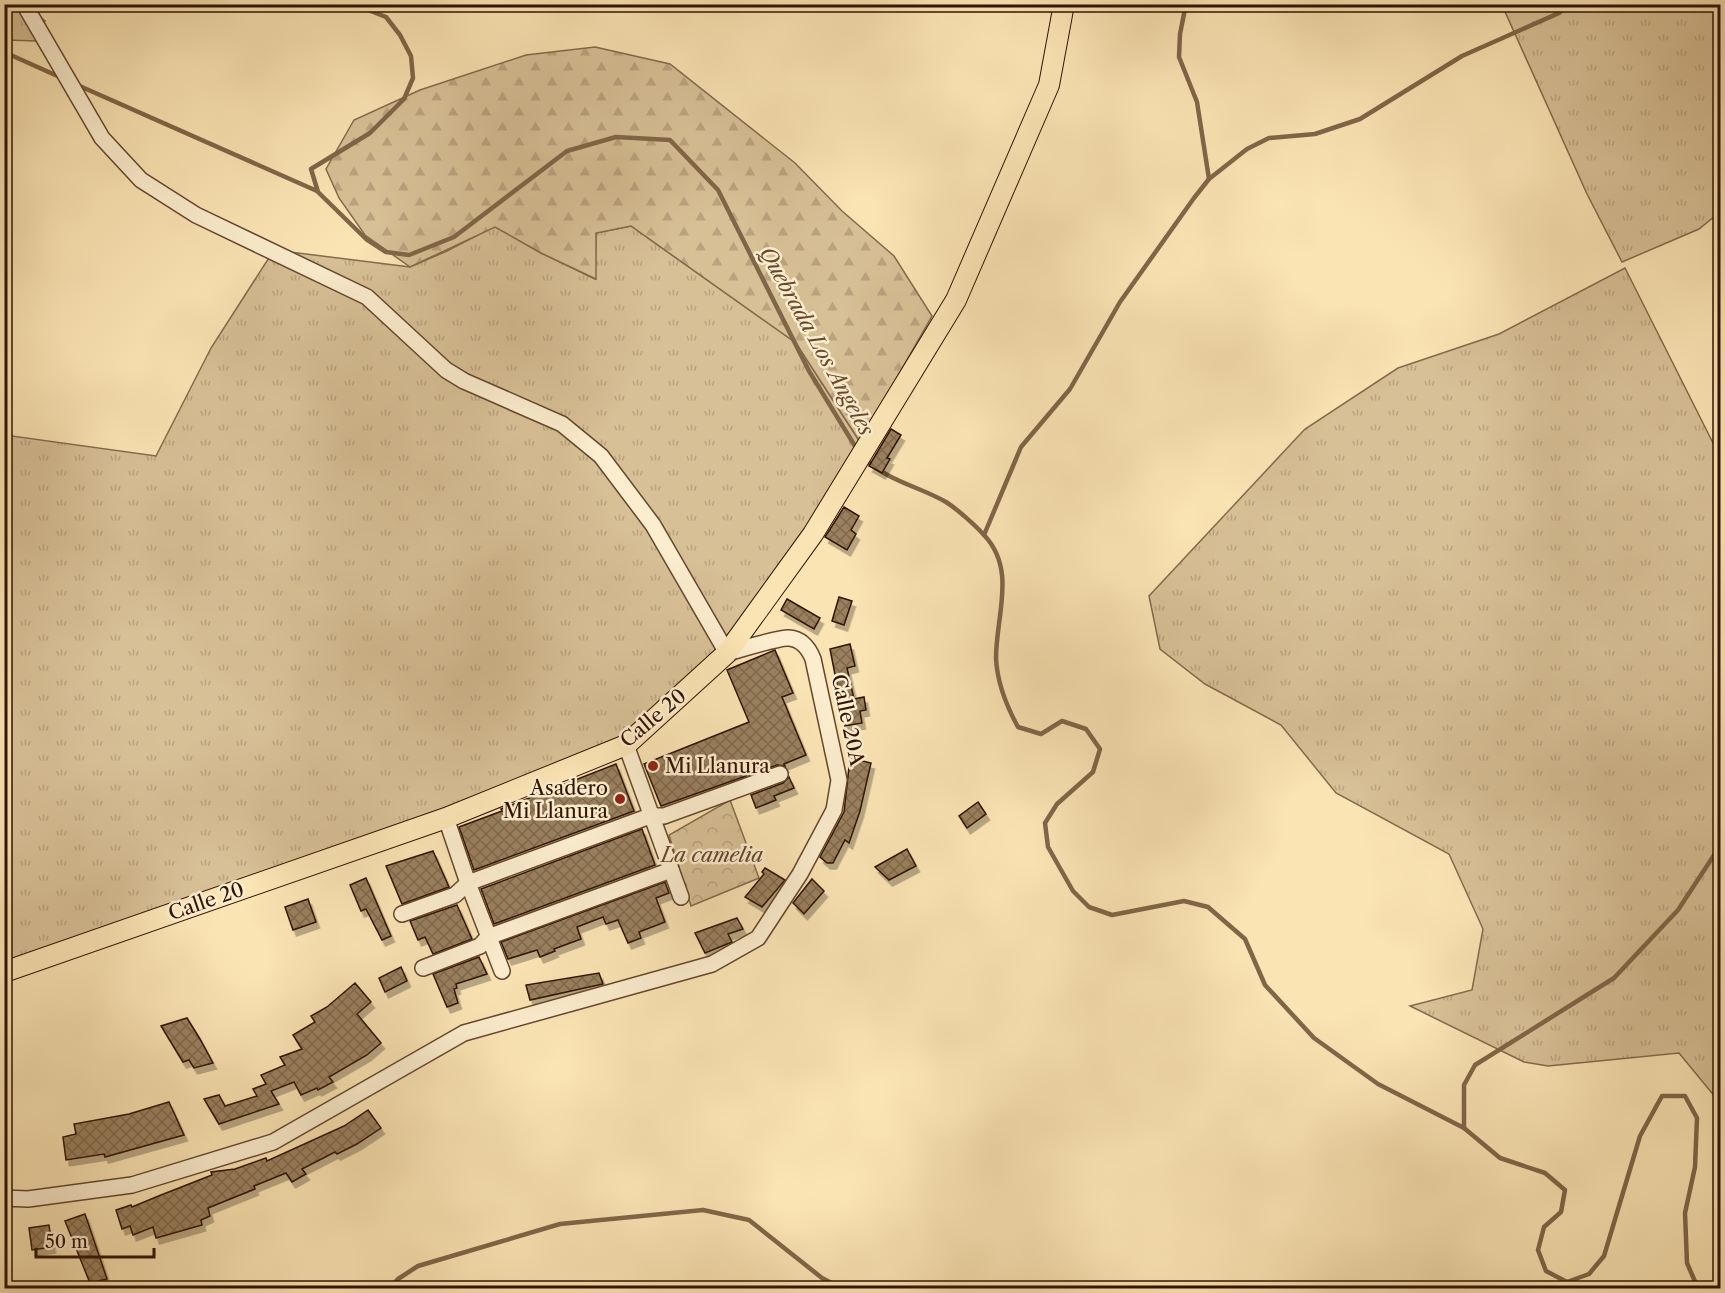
<svg xmlns="http://www.w3.org/2000/svg" width="1725" height="1293" font-family="'Libre Caslon Text',serif">
<style>
.grass{fill:url(#grass-tufts);stroke:#846a4c;stroke-width:1.5}
.forest{fill:url(#forest-firs);stroke:#846a4c;stroke-width:1.5}
.park{fill:url(#park-crowns);stroke:#846a4c;stroke-width:1.5}
.lines{fill:none;stroke-linecap:round;stroke-linejoin:round}
.stream{stroke:#806648;stroke-width:4.5}
.building{fill:url(#building-cross-hatch);stroke:#301301;stroke-width:1.5;filter:url(#shadow)}
.minor-casing{stroke:#63472e;stroke-width:18}
.major-casing{stroke:#301301;stroke-width:22}
.minor{stroke:#fcedce;stroke-width:15}
.major{stroke:#fbe4b4;stroke-width:20}
.poi-dot{fill:#8f2418;stroke:#fcedce;stroke-width:2}
.labels{text-anchor:middle;dominant-baseline:central;stroke-width:5;stroke-linejoin:round;paint-order:stroke}
.street-label{font-size:20px;fill:#301301;stroke:#fcedce}
.poi-label{font-size:20px;fill:#301301;stroke:#fcedce;text-anchor:start}
.park-label{font-size:20px;font-style:italic;fill:#62472e;stroke:#fcedce}
.water-label{font-size:21px;font-style:italic;fill:#664a30;stroke:#fcedce}
</style>
<defs>
<pattern id="grass-tufts" width="24" height="20" patternUnits="userSpaceOnUse" patternTransform="scale(1.5)"><rect width="24" height="20" fill="#d8c096"/><path d="M3 7l-1-3M5 7V3M7 7l1-3M15 17l-1-3M17 17v-4M19 17l1-3" fill="none" stroke="#baa480"/></pattern>
<pattern id="forest-firs" width="22" height="20" patternUnits="userSpaceOnUse" patternTransform="scale(1.5)"><rect width="22" height="20" fill="#d8c096"/><path d="M5 1l3.5 6h-7zM16 11l3.5 6h-7z" fill="#baa480"/></pattern>
<pattern id="park-crowns" width="20" height="18" patternUnits="userSpaceOnUse" patternTransform="scale(1.5)"><rect width="20" height="18" fill="#d8c096"/><path d="M2 6a3 3 0 1 1 6 0M12 15a3 3 0 1 1 6 0" fill="none" stroke="#baa480"/></pattern>
<pattern id="building-cross-hatch" width="8" height="8" patternUnits="userSpaceOnUse" patternTransform="scale(1.5)"><rect width="8" height="8" fill="#9a805e"/><path d="M0 0l8 8M0 8l8-8" fill="none" stroke="#7e684b"/></pattern>
<filter id="shadow"><feDropShadow dx="3.5" dy="6" stdDeviation="0" flood-color="#0004"/></filter>
</defs>
<rect width="100%" height="100%" fill="#fbe4b4"/>
<filter id="stains"><feTurbulence type="fractalNoise" baseFrequency=".00333" numOctaves="4"/><feColorMatrix values="0 0 0 0 .2 0 0 0 0 .09 0 0 0 0 .02 0 0 0 .5 -.17"/></filter>
<radialGradient id="worn" r=".72"><stop offset=".6" stop-color="#630" stop-opacity="0"/><stop offset="1" stop-color="#630" stop-opacity=".3"/></radialGradient>
<!-- grass -->
<g class="grass">
<path d="M5,5H27L45,21L38,41L5,40Z"/>
<path d="M1502,5H1720V212L1699,229L1622,262L1587,194Z"/>
<path d="M495,226L541,253L595,279L596,233L631,226L796,343L860,442L818,516L730,637L599,757L5,973V435L156,456L211,348L274,250L410,267L447,251Z"/>
<path d="M1625,268L1720,457V1103L1679,1053L1548,1066L1524,1062L1410,1006L1472,990L1483,929L1449,854L1336,793L1281,725L1205,684L1160,649L1149,596L1305,429L1398,368L1499,334Z"/>
</g>
<!-- forest -->
<path class="forest" d="M595,47L670,64L795,163L842,211L894,256L932,316L860,442L796,343L631,226L596,233V279L541,253L495,227L410,267L365,235L339,198L326,169L354,120L420,90L526,55Z"/>
<!-- park -->
<path class="park" d="M730,800L759,878L691,906L669,835Z"/>
<g class="lines">
<!-- stream -->
<g class="stream">
<path d="M361,4L363,8L386,17L400,35L411,56L413,78L404,99L370,133L311,169L318,192L366,239L386,252L409,255L454,237L567,151L616,137L670,140L718,190L809,371L858,451"/>
<path d="M1186,4L1180,34L1179,57L1197,102L1209,179"/>
<path d="M4,52L62,78"/>
<path d="M75,84L317,191"/>
<path d="M865,459C890,482 918,486 946,502C957,509 975,525 984,535C1017,570 996,615 996,658C997,681 1007,707 1018,727L1041,734L1062,721L1086,729L1100,749L1093,772L1057,804L1045,823L1048,847L1073,891L1089,907L1112,915L1184,901L1208,907L1245,939L1265,985L1314,1038L1378,1084L1464,1128L1500,1158L1545,1173L1565,1190L1561,1212L1544,1227L1538,1250L1546,1271L1567,1282L1589,1274L1604,1256L1640,1136L1662,1096H1685L1697,1118L1695,1167L1685,1213L1687,1263L1697,1286L1720,1287"/>
<path d="M984,535L1021,447L1070,389L1120,302L1194,198L1209,179L1247,149L1269,138L1315,134L1360,119L1462,56L1559,13L1570,4"/>
<path d="M1464,1128V1085L1475,1065L1614,978L1678,910L1720,846"/>
<path d="M389,1288L398,1279L418,1266L560,1224L703,1210L749,1220L822,1278L841,1288"/>
<path d="M1117,1288H1122"/>
</g>
</g>
<!-- building -->
<g class="building">
<path d="M891,429L901,435L887,458L890,459L882,473L869,466Z"/>
<path d="M844,507L859,516L851,530L856,534L847,550L825,537Z"/>
<path d="M839,597L852,601L844,625L832,621Z"/>
<path d="M787,599L820,618L814,629L781,610Z"/>
<path d="M850,644L855,666L847,668L854,699L864,697L866,710L860,711L862,723L845,726L830,649Z"/>
<path d="M775,650L793,693L782,697L806,755L784,764L785,766L777,765L661,806L644,764L749,722L727,670Z"/>
<path d="M850,758L871,763L860,811L849,843L845,840L833,863H827L820,857L844,812Z"/>
<path d="M616,764L634,811L474,870L459,827L502,811L501,809Z"/>
<path d="M789,777L794,788L774,796L776,800L756,808L751,795L783,783Z"/>
<path d="M978,802L986,814L967,828L959,816Z"/>
<path d="M642,829L655,865L494,924L481,889Z"/>
<path d="M907,849L916,866L889,880L875,867Z"/>
<path d="M433,851L449,887L402,904L386,866Z"/>
<path d="M765,868L785,880L762,907L745,897L764,874L762,872Z"/>
<path d="M366,878L391,936L382,940L366,909L361,911L350,885Z"/>
<path d="M812,879L824,891L804,914L793,903Z"/>
<path d="M665,882L669,893L656,898L665,922L639,932L641,938L628,943L618,920L606,924L603,917L577,927L581,939L554,949L555,951L540,957L537,950L508,959L501,942Z"/>
<path d="M308,899L316,922L293,930L285,907Z"/>
<path d="M457,905L472,939L433,954L425,937L418,940L410,921Z"/>
<path d="M737,918L743,929L728,934L732,942L705,953L695,933Z"/>
<path d="M479,957L487,974L456,984L457,988L454,989L458,1003L447,1007L433,974Z"/>
<path d="M401,967L407,981L385,992L379,978Z"/>
<path d="M599,973L603,984L530,1000L526,985Z"/>
<path d="M355,983L371,1002L357,1014L381,1043L367,1055L329,1077L333,1082L318,1090L317,1088L301,1095L294,1082L271,1091L279,1104L219,1124L204,1099L219,1095L225,1106L257,1096L253,1089L266,1084L261,1075L285,1065L280,1057L302,1049L293,1035L315,1022L311,1016L327,1007Z"/>
<path d="M187,1018L200,1039L213,1063L194,1068L189,1060L183,1062L161,1026Z"/>
<path d="M169,1102L184,1135L105,1157L104,1154L66,1160L63,1137L76,1134L74,1124L129,1114Z"/>
<path d="M368,1110L381,1128L357,1144L337,1154L335,1152L302,1169L306,1174L292,1182L286,1173L254,1186L255,1189L208,1208L210,1216L201,1220L202,1225L156,1238L153,1227L133,1235L130,1226L122,1229L116,1210L131,1205L132,1207L161,1195L212,1175L211,1172L235,1169L266,1158L267,1161L344,1126Z"/>
<path d="M85,1214L107,1279L90,1283L65,1221Z"/>
<path d="M49,1225L52,1247L32,1250L29,1228Z"/>
</g>
<g class="lines">
<!-- minor casing -->
<g class="minor-casing">
<g id="minor">
<path d="M626,745L681,897"/>
<path d="M446,818L468,883L502,971"/>
<path d="M402,914L455,895L468,883L650,816H664L780,774"/>
<path d="M423,968L480,946L488,937L671,870"/>
<path d="M4,1198L28,1199L132,1185L273,1142L464,1033L712,964L758,938L800,874L834,810L839,780L813,659C809,649 802,639 789,638C779,637 739,650 727,653L653,525L601,456L562,424L464,381L446,370L367,297L196,215L141,180L102,138L24,4"/>
</g>
</g>
<!-- major casing -->
<g class="major-casing">
<path id="major" d="M4,972L446,818L626,745L727,653L813,534L956,300L1049,85L1064,4"/>
</g>
<!-- minor -->
<use href="#minor" class="minor"/>
<!-- major -->
<use href="#major" class="major"/>
</g>
<!-- markers -->
<g class="poi-dot">
<circle cx="653" cy="766" r="6"/>
<circle cx="620" cy="799" r="6"/>
</g>
<g class="labels">
<!-- street labels -->
<g class="street-label">
<text transform="translate(653 718) rotate(-40)">Calle 20</text>
<text transform="translate(848 720) rotate(78)">Calle 20A</text>
<text transform="translate(206 901) rotate(-19)">Calle 20</text>
</g>
<!-- poi labels -->
<g class="poi-label">
<text x="665" y="766">Mi Llanura</text>
<text x="608" y="788" text-anchor="end">Asadero<tspan x="608" dy="23">Mi Llanura</tspan></text>
</g>
<!-- park labels -->
<g class="park-label">
<text x="712" y="855">La camelia</text>
</g>
<!-- water labels -->
<g class="water-label">
<text transform="translate(817 341) rotate(61)">Quebrada Los Angeles</text>
</g>
</g>
<!-- margin -->
<rect width="1725" height="1293" fill="none" stroke="#fbe4b4" stroke-width="24"/>
<rect x="6" y="6" width="1713" height="1281" fill="none" stroke="#301301" stroke-width="3"/>
<rect x="12" y="12" width="1701" height="1269" fill="none" stroke="#301301" stroke-width="1.5"/>
<!-- scale -->
<path d="M36 1248v9h118v-9" fill="none" stroke="#301301" stroke-width="3"/>
<text x="45" y="1248" font-size="18" fill="#301301" stroke="#fcedce" stroke-width="4.5" paint-order="stroke">50 m</text>
<rect width="100%" height="100%" filter="url(#stains)"/>
<rect width="100%" height="100%" fill="url(#worn)"/>
</svg>
